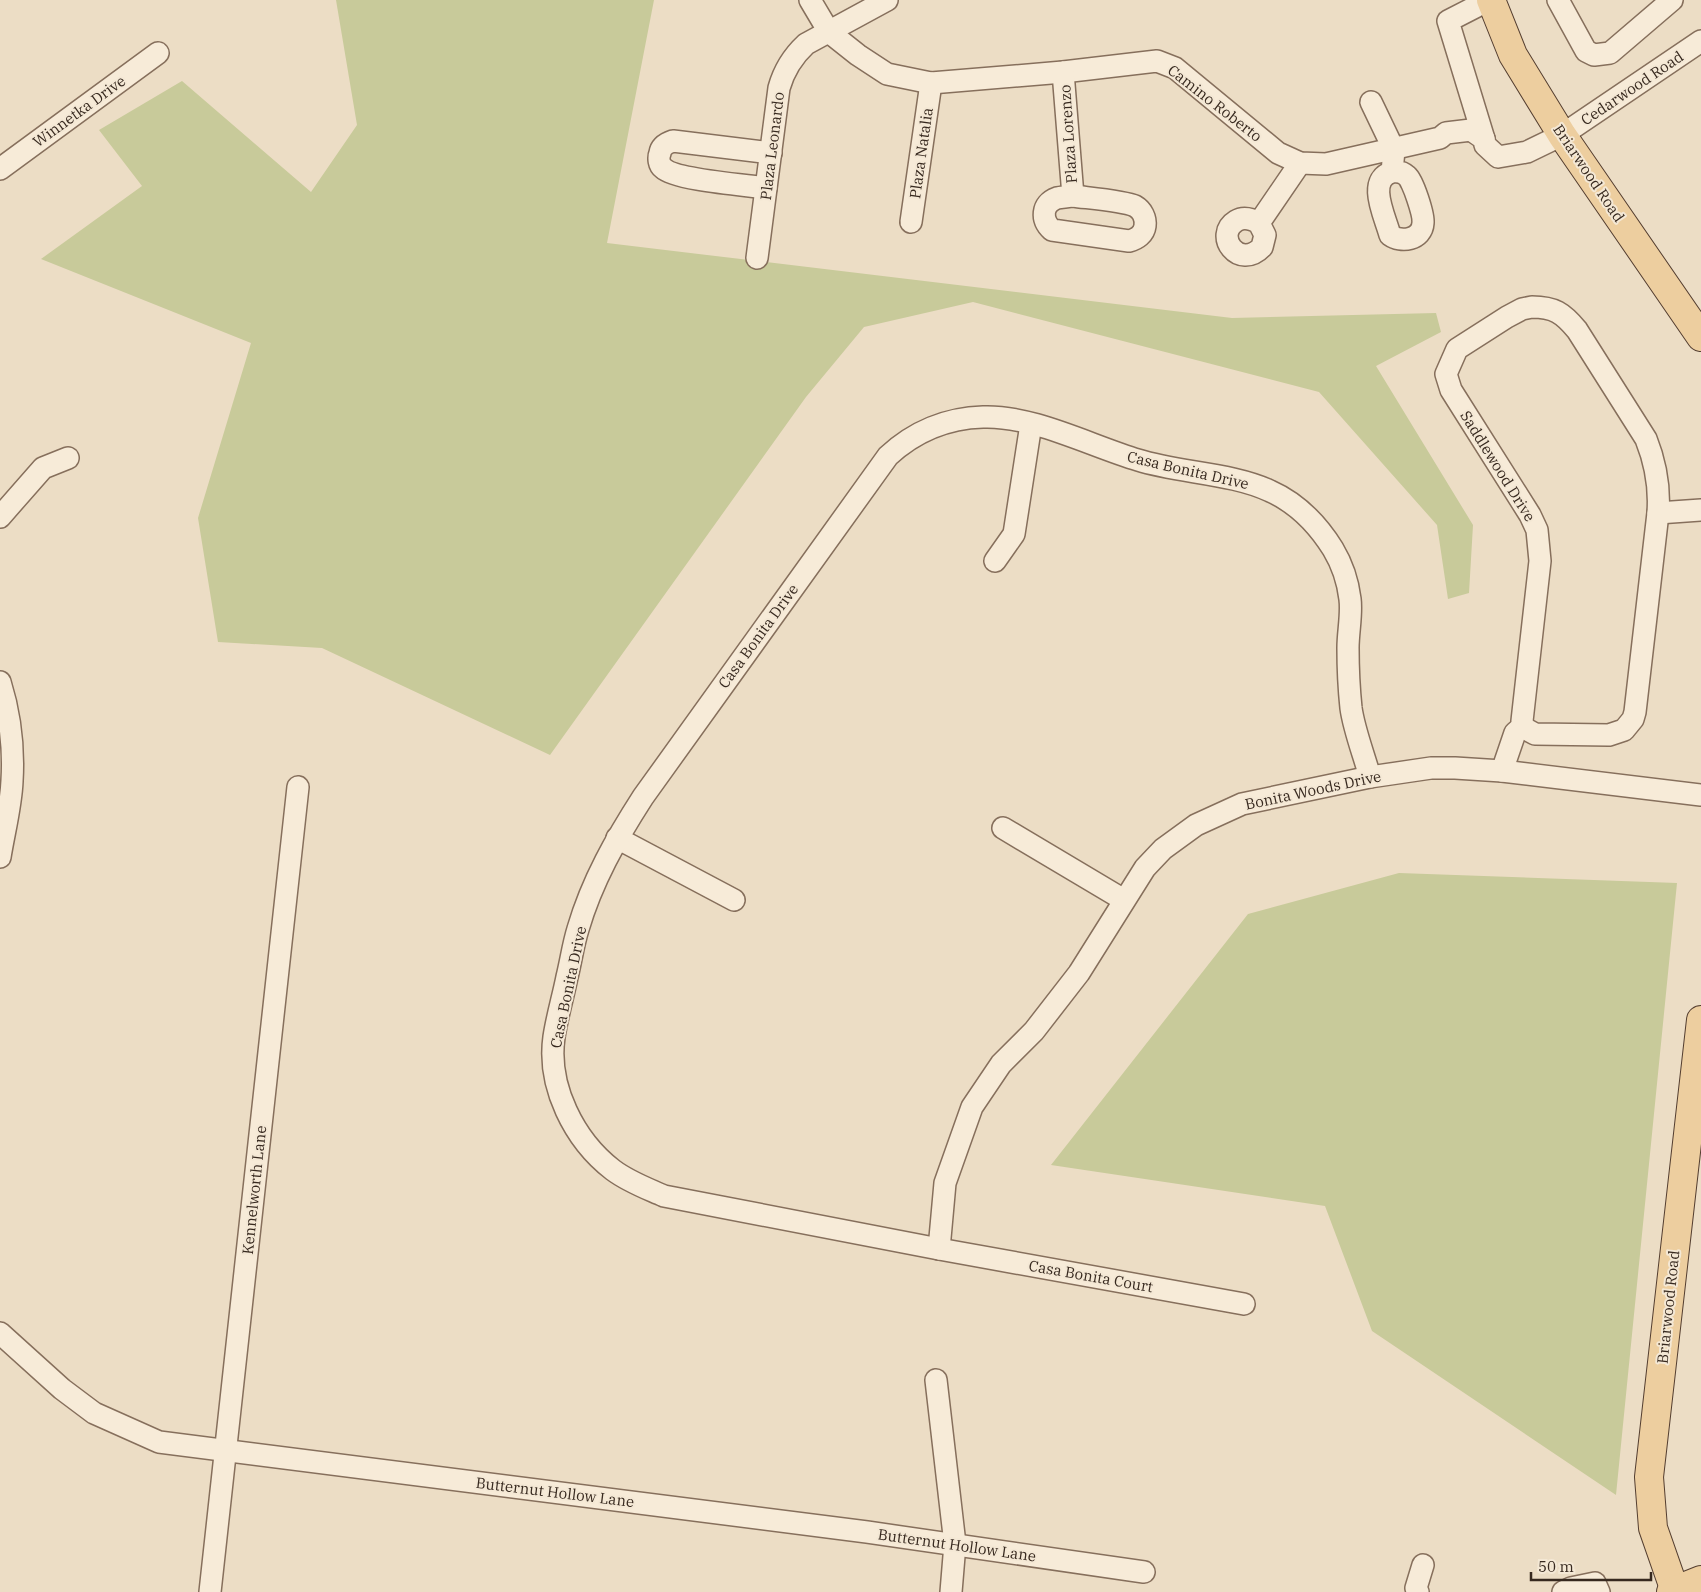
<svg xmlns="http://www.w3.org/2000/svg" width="1701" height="1592" font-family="'IBM Plex Serif',serif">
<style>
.green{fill:#c8ca9a}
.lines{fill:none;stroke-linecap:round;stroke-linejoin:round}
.minor-casing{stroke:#866f5c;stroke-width:24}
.major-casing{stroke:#543e30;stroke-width:30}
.minor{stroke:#f7ebd8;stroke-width:21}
.major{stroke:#edce9f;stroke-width:28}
.labels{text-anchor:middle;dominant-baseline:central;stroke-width:4;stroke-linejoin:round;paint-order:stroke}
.street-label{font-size:15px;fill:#37291f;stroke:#f4e8d5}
</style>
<rect width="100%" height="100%" fill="#ecddc5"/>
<!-- green -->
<g class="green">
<path d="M336,0H654L607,243L1232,318L1436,313L1441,332L1376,366L1473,525L1469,593L1448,599L1437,525L1319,392L973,302L864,327L806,397L550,755L322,648L218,642L198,518L251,343L41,259L142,186L99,130L182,81L311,192L357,125Z"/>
<path d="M1399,873L1677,883L1616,1495L1372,1331L1325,1206L1051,1165L1248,914Z"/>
</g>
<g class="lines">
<!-- minor casing -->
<g class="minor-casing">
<g id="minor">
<path d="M810,0L829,32L858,55L887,74L931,83L1063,72L1157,61L1175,68L1278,153L1300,163L1326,164L1440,138L1446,133L1471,130L1484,139L1485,145L1498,157L1527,152L1562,135L1701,41"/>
<path d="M1558,0L1586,51L1594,55L1610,53L1672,0"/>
<path d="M1063,72L1073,196"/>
<path d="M1371,102L1394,150L1392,172C1366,180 1385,216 1390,235C1401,243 1422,240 1423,223C1424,215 1413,181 1407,176C1403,172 1398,171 1392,172"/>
<path d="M1484,139L1448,21L1489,0"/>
<path d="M0,169L158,53"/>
<path d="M766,188C746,185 675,180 663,168C659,165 658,158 660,153C661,146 667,143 673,141L771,153"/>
<path d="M1073,196C1087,198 1124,201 1135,206C1142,210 1146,218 1145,226C1144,234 1137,239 1129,241L1052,230C1041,220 1041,204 1057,198C1061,197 1068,197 1073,196Z"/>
<path d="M911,222L931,83"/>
<path d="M1259,223L1265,235L1262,247C1239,271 1213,235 1236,221C1244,216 1252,219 1259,223L1300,163"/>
<path d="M757,258L779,88C784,70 792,57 806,44L887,0"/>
<path d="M1532,307C1554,307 1563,313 1577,330L1646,439C1656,464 1660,486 1658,513L1635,712L1633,719L1624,730L1609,735L1535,734L1524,728L1522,721L1540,561L1537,530L1530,515L1451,390L1446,374L1457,349L1507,317L1522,309Z"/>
<path d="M1658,513L1701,510"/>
<path d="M0,517L43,468L68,458"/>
<path d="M995,561L1014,534L1031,424"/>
<path d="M0,682C10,714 14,748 12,781C11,806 4,832 0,857"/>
<path d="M1502,771L1515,733L1523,726"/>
<path d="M1003,828L1124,900"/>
<path d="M617,838L734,900"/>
<path d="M939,1249L945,1183L972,1107L1001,1064L1034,1031L1079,973L1145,868L1163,849L1196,825L1242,804L1370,777L1431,768H1455L1502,771L1701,795"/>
<path d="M1244,1304L939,1249L664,1196C646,1188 629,1182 613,1170C574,1140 547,1086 554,1037C557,1017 563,997 567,977C571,961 573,945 578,929C592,881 616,839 643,797L888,456C914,432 947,418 983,417C1032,415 1091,446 1138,460C1179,473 1232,473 1270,491C1297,503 1318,525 1333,549C1342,564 1348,582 1350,599C1352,614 1348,632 1348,648C1348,667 1349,689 1351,708C1354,730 1364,755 1370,777"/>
<path d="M0,1333L62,1389L94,1413L159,1442L867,1532L1144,1572"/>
<path d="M936,1380L955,1544L951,1592"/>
<path d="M210,1592L298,787"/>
<path d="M1418,1592L1416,1588L1423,1565"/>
<path d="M1563,1592L1571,1588L1595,1583L1599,1592"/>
</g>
</g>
<!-- major casing -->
<g class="major-casing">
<g id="major">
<path d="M1491,0L1513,55L1562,135L1701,337"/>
<path d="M1675,1591L1653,1528L1649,1477L1701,1020"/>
<path d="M1671,1592L1701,1580"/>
</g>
</g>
<!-- minor -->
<use href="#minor" class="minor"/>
<!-- major -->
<use href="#major" class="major"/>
</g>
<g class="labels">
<!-- street labels -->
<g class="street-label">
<text transform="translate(1632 88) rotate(-34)">Cedarwood Road</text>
<text transform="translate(1215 103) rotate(38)">Camino Roberto</text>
<text transform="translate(79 111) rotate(-36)">Winnetka Drive</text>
<text transform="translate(1068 134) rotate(-94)">Plaza Lorenzo</text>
<text transform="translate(772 146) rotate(-83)">Plaza Leonardo</text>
<text transform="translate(921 153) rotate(-82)">Plaza Natalia</text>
<text transform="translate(1589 173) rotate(56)">Briarwood Road</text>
<text transform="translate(1498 466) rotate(58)">Saddlewood Drive</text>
<text transform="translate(1188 470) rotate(13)">Casa Bonita Drive</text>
<text transform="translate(758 636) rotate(-54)">Casa Bonita Drive</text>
<text transform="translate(1313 790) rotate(-12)">Bonita Woods Drive</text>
<text transform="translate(568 987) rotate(-78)">Casa Bonita Drive</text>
<text transform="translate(254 1190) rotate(-84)">Kennelworth Lane</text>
<text transform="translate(1091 1276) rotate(10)">Casa Bonita Court</text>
<text transform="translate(1668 1307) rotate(-84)">Briarwood Road</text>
<text transform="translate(555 1492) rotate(7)">Butternut Hollow Lane</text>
<text transform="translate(957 1545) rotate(8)">Butternut Hollow Lane</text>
</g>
</g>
<!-- scale -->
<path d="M1531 1572v8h120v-8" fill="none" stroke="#37291f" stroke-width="2.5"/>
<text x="1538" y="1572" font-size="15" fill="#37291f" stroke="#f4e8d5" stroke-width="4" paint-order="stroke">50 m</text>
</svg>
